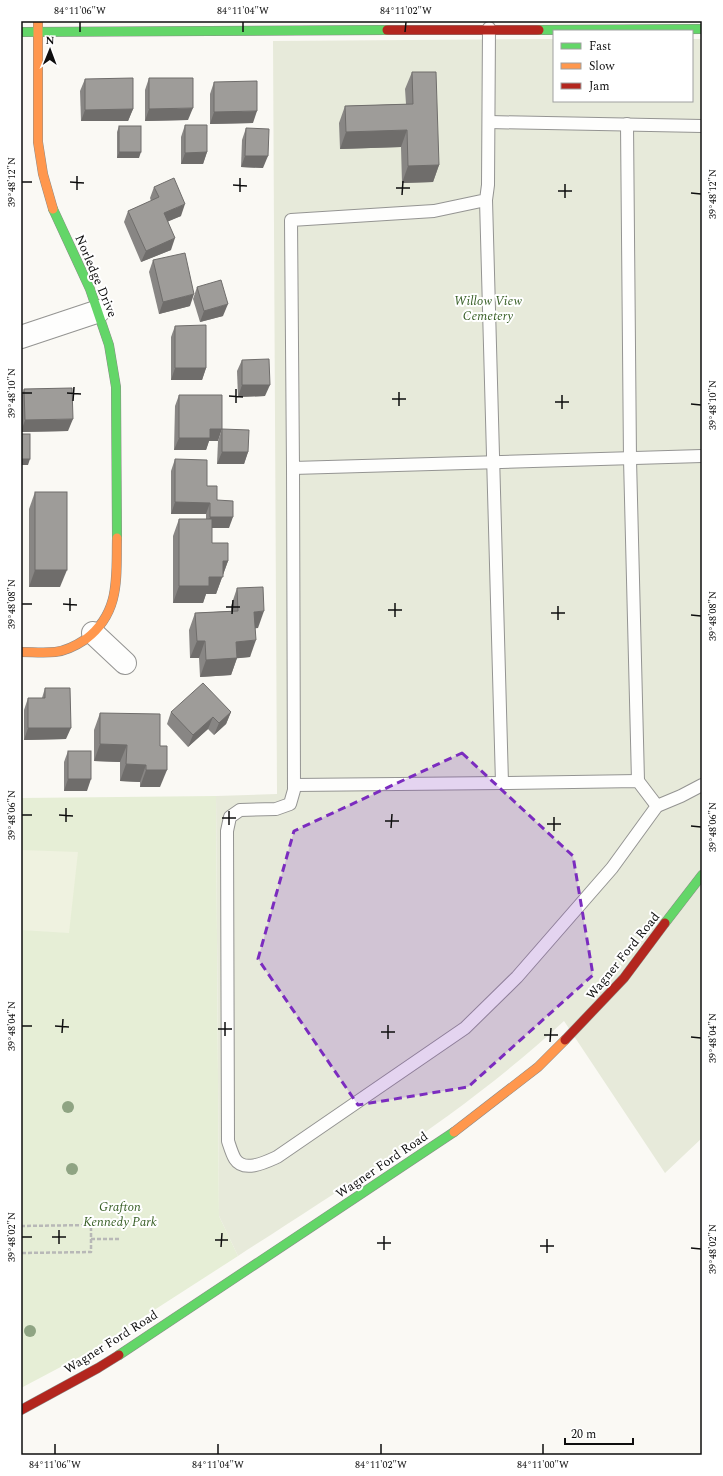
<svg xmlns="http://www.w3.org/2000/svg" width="723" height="1476" font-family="Spectral,serif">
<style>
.green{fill:#e6eed6}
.cemetery{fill:#e7eada}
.pitch{fill:#eff2e0}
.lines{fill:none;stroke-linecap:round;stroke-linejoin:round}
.lane-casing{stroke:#949492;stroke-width:14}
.street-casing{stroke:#949492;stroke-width:24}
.fast-casing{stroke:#8b8a88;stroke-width:10}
.slow-casing{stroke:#8b8a88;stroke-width:10}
.jam-casing{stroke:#8b8a88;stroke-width:10}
.path{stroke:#b8b8b7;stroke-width:2.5;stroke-dasharray:4 2;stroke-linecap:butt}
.lane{stroke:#fefefd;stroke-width:12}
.street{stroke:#fefefd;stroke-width:22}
.fast{stroke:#63d668;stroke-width:9}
.slow{stroke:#ff974d;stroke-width:9}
.jam{stroke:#b3261e;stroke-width:9}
.tree{fill:#8fa483}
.wall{fill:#888684}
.shaded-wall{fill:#6f6d6b}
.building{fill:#9e9c99;stroke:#6f6d6b}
.marked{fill:#7b2cbf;fill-opacity:0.2;stroke:#7b2cbf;stroke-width:3;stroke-dasharray:8 5;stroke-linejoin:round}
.ticks{fill:none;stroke:#0e0e0e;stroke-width:1.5}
.labels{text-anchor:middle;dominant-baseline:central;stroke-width:4;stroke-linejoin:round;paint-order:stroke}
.street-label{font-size:13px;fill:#0e0e0e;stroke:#fff}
.park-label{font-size:13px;font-style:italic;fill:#385f26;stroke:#fff}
.neatline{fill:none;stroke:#0e0e0e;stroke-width:1.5}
.ticks-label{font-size:10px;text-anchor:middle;fill:#0e0e0e}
</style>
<rect width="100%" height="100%" fill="#faf9f4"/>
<!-- green -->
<path class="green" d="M216,796L219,1216L238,1256L89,1352L21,1388V798Z"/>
<!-- cemetery -->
<path class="cemetery" d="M554,39V101H692V39H702V1138L665,1173L564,1021C466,1112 350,1183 238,1256L219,1216L216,796L277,794L273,41Z"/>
<!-- pitch -->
<path class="pitch" d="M21,850L78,852L69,933L21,930Z"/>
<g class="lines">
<!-- lane casing -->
<g class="lane-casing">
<g id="lane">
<path d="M489,28L488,185L486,200L434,211L291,220L293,468L702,456"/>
<path d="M489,122L702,126"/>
<path d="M627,124L630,459L638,781"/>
<path d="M293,468L294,790L290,804L276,809L240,810L230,817L227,831L228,1141C230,1147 232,1154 235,1159C244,1173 266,1162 277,1157L465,1028L517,977L612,868L657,806L638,781L502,783L486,200"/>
<path d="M294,785L502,783"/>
<path d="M657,806L681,796L702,785"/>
</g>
</g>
<!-- street casing -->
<g class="street-casing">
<g id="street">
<path d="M21,337L99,311"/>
<path d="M93,633L125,663"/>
</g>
</g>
<!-- fast casing -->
<g class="fast-casing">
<g id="fast">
<path d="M539,30L702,29"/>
<path d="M21,32L387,30"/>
<path d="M53,209L90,289L109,345L116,387L117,538"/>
<path d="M665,923L702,875"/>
<path d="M119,1355L454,1132"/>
</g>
</g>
<!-- slow casing -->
<g class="slow-casing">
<g id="slow">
<path d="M38,21V142L43,174L53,209"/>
<path d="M21,652C32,652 44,653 55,652C66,651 77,645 86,639C121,612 116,577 117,538"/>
<path d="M454,1132L538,1067L565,1040"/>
</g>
</g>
<!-- jam casing -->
<g class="jam-casing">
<g id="jam">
<path d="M387,30H539"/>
<path d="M565,1040L624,978L665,923"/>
<path d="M21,1410L98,1368L119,1355"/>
</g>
</g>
<!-- path -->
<g class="path">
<path d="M21,1226L91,1225V1252L21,1253"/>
<path d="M91,1239H119"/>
</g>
<!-- lane -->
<use href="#lane" class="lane"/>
<!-- street -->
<use href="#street" class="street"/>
<!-- fast -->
<use href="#fast" class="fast"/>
<!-- slow -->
<use href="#slow" class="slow"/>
<!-- jam -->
<use href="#jam" class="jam"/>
</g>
<!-- trees -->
<g class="tree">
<circle cx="68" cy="1107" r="6"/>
<circle cx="72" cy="1169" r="6"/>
<circle cx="30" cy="1331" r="6"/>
</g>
<!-- wall -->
<g class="wall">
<path d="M412,72L439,165L433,182L402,183L401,147L340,149L339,123L345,106L406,104L405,89Z"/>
<path d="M149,78L188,120L145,121V90Z"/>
<path d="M85,79L133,109L128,121H81L80,91Z"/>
<path d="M214,82L253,123L210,124V94Z"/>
<path d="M185,125L207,152L203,164H181V137Z"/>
<path d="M119,126L139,158H117V132Z"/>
<path d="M246,128L263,168L241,167L242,140Z"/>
<path d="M154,187L181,216L168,221L171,250L141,262L124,222L128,211L151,201L150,198Z"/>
<path d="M153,260L190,306L159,314L149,272Z"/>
<path d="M197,287L223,316L200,322L193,299Z"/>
<path d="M175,326L206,368L202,380H171V337Z"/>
<path d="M242,360L265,396L238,397L237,371Z"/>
<path d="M24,389L68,431L21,432V398Z"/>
<path d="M179,395L218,441H209L206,450H174L175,406Z"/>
<path d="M222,429L248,452L244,464H217L218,441Z"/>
<path d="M175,459L207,486L217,500L229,528H212V543L228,561L216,594H206L203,603H173V536L179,519H206V514H171V471Z"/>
<path d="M35,492L60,587H29V509Z"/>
<path d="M237,588L258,628H255L250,657L237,658L231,675L200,677L199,658H190L189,630L195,613L231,611V606Z"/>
<path d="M45,688L66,739L24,740V710L28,698H42Z"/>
<path d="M171,712H231L226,724L214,735L208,729L188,747L167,724Z"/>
<path d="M100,713L160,746V787H140V782L120,781V762L94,761V730Z"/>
<path d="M68,751L87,791H64V762Z"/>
</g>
<!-- shaded-wall -->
<g class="shaded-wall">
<path d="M193,108L188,120L145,121L149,109Z"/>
<path d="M133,109L128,121H81L85,110Z"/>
<path d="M257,111L253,123L210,124L214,112Z"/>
<path d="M407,130L401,147L340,149L346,132Z"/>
<path d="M119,152H141L139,158H117Z"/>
<path d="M207,152L203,164H181L185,153Z"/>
<path d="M245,156H268L263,168L241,167Z"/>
<path d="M439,165L433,182L402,183L408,166Z"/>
<path d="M185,204L181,216L160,225L164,213Z"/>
<path d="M175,238L171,250L141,262L146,251Z"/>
<path d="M194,294L190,306L159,314L163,302Z"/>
<path d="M228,304L223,316L200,322L204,311Z"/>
<path d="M175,368H206L202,380H171Z"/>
<path d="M242,385H270L265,396L238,397Z"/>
<path d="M73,419L68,431L21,432L25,420Z"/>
<path d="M210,429H222L218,441H209L206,450H174L179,438Z"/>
<path d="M222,452H248L244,464H217Z"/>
<path d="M21,459H30L28,465H21Z"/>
<path d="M175,502L210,503L206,514H171Z"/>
<path d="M210,517H233L229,528H206Z"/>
<path d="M223,561H228L216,594H206L203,603H173L179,586L209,577Z"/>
<path d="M35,570H67L60,587H29Z"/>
<path d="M264,611L258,628L248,629L254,612Z"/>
<path d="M256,640L250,657L230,659L236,642Z"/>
<path d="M197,641H205L199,658H190Z"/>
<path d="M237,658L231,675L200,677L206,660Z"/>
<path d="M231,712L226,724L214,735L219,723Z"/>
<path d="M213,717L208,729L188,747L193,735Z"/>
<path d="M28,728H71L66,739L24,740Z"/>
<path d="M100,744L127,745L120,762L94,761Z"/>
<path d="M126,764L146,765L140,782L120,781Z"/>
<path d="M146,770H167L160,787H140Z"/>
<path d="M68,779H91L87,791H64Z"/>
</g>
<!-- building -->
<g class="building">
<path d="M412,72H436L439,165L408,166L407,130L346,132L345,106L413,104Z"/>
<path d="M133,78V109L85,110V79Z"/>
<path d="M149,78H193V108L149,109Z"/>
<path d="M257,81V111L214,112V82Z"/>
<path d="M185,125H207V152L185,153Z"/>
<rect x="119" y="126" width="22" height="26"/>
<path d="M246,128L269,129L268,156H245Z"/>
<path d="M174,178L185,204L164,213L175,238L146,251L128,211L159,197L154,187Z"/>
<path d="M185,253L194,294L163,302L153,260Z"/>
<path d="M221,280L228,304L204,311L197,287Z"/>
<path d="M206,325V368H175V326Z"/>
<path d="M269,359L270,385H242V360Z"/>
<path d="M72,388L73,419L25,420L24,389Z"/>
<path d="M179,395H222V429H210V438H179Z"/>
<path d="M222,429L249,430L248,452H222Z"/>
<rect x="21" y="434" width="9" height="25"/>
<path d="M175,459L207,460V486H217V500L233,501V517H210V503L175,502Z"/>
<rect x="35" y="492" width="32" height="78"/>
<path d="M179,519H212V543H228V561H223V577H209V586H179Z"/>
<path d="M263,587L264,611L254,612L256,640L236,642L237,658L206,660L205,641H197L195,613L238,611L237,588Z"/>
<path d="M203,683L231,712L219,723L213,717L193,735L171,712Z"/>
<path d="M45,688H70L71,728H28V698H45Z"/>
<path d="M100,713L160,714V746H167V770H146V765L126,764L127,745L100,744Z"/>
<rect x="68" y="751" width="23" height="28"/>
</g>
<!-- marked area -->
<path class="marked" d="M462,753L573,856L593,975L468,1087L358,1105L258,959L294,831Z"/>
<!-- ticks -->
<path class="ticks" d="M80,32V22M243,32V22M405,32L406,22M22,182H32M70,182L84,183M233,185L247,186M396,188H410M77,190V176M558,191H572M240,192V178M691,193L701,194M402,195L403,181M565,198V184M22,393H32M67,393L81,394M229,396L243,397M392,399H406M73,401L74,387M555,402H569M236,403V389M691,404L701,405M399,406V392M562,409V395M22,604H32M63,604L77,605M226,607H240M388,610H402M70,611V598M551,613H565M232,614L233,600M691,615L701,616M395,617V603M558,620V606M22,815H32M59,815L73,816M222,818H236M385,821H399M66,822V808M547,824H561M229,825V811M691,826L701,827M391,828L392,814M554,831V817M22,1026H32M55,1026L69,1027M218,1029H232M381,1032H395M62,1033L63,1019M544,1035H558M225,1036V1022M691,1037L701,1038M388,1039V1025M550,1042L551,1028M22,1237H32M52,1237H66M215,1240H228M377,1243H391M59,1244V1230M540,1246H554M221,1247L222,1233M691,1248L701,1249M384,1250V1236M547,1253V1239M55,1454V1444M218,1454V1444M381,1454V1444M543,1454V1444"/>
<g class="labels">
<!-- street labels -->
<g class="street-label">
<text transform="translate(96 276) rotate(67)">Norledge Drive</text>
<text transform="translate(623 956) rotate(-51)">Wagner Ford Road</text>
<text transform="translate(382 1165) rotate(-34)">Wagner Ford Road</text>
<text transform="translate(111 1342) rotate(-32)">Wagner Ford Road</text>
</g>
<!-- park labels -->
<g class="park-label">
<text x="488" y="301">Willow View<tspan x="488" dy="15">Cemetery</tspan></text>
<text x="120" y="1207">Grafton<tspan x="120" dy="15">Kennedy Park</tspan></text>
</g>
</g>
<!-- border -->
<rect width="723" height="1476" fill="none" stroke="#ffffff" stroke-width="44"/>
<!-- legend -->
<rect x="553" y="30" width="140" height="72" fill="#ffffff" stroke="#9f9f9f"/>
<rect x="561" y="43" width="20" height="6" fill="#63d668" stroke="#9f9f9f"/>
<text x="589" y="50" font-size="12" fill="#0e0e0e">Fast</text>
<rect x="561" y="63" width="20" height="6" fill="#ff974d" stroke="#9f9f9f"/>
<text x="589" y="70" font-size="12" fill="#0e0e0e">Slow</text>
<rect x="561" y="83" width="20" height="6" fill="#b3261e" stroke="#9f9f9f"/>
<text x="589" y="90" font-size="12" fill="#0e0e0e">Jam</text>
<!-- north arrow -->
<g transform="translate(50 50) rotate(1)" stroke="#ffffff" stroke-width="3" paint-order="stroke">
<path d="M0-3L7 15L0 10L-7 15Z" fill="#0e0e0e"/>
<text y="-6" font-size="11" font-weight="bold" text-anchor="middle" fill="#0e0e0e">N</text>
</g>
<!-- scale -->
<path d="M565 1438v6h68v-6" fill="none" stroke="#0e0e0e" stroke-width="2"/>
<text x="571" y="1438" font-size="12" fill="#0e0e0e" stroke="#ffffff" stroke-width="3" paint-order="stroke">20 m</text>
<rect x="22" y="22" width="679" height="1432" class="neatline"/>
<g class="ticks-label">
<text x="80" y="14">84°11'06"W</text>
<text x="243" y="14">84°11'04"W</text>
<text x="406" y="14">84°11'02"W</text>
<text transform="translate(11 182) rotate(-90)" y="4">39°48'12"N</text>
<text transform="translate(712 194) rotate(-90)" y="4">39°48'12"N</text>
<text transform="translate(11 393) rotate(-90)" y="4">39°48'10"N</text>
<text transform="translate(712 405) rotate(-90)" y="4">39°48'10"N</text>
<text transform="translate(11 604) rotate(-90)" y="4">39°48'08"N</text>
<text transform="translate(712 616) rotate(-90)" y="4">39°48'08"N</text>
<text transform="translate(11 815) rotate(-90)" y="4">39°48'06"N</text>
<text transform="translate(712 827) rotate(-90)" y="4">39°48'06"N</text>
<text transform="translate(11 1026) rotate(-90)" y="4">39°48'04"N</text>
<text transform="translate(712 1038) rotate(-90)" y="4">39°48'04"N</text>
<text transform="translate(11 1237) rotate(-90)" y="4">39°48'02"N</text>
<text transform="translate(712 1249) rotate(-90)" y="4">39°48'02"N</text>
<text x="55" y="1468">84°11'06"W</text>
<text x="218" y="1468">84°11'04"W</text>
<text x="381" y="1468">84°11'02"W</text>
<text x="543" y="1468">84°11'00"W</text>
</g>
</svg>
